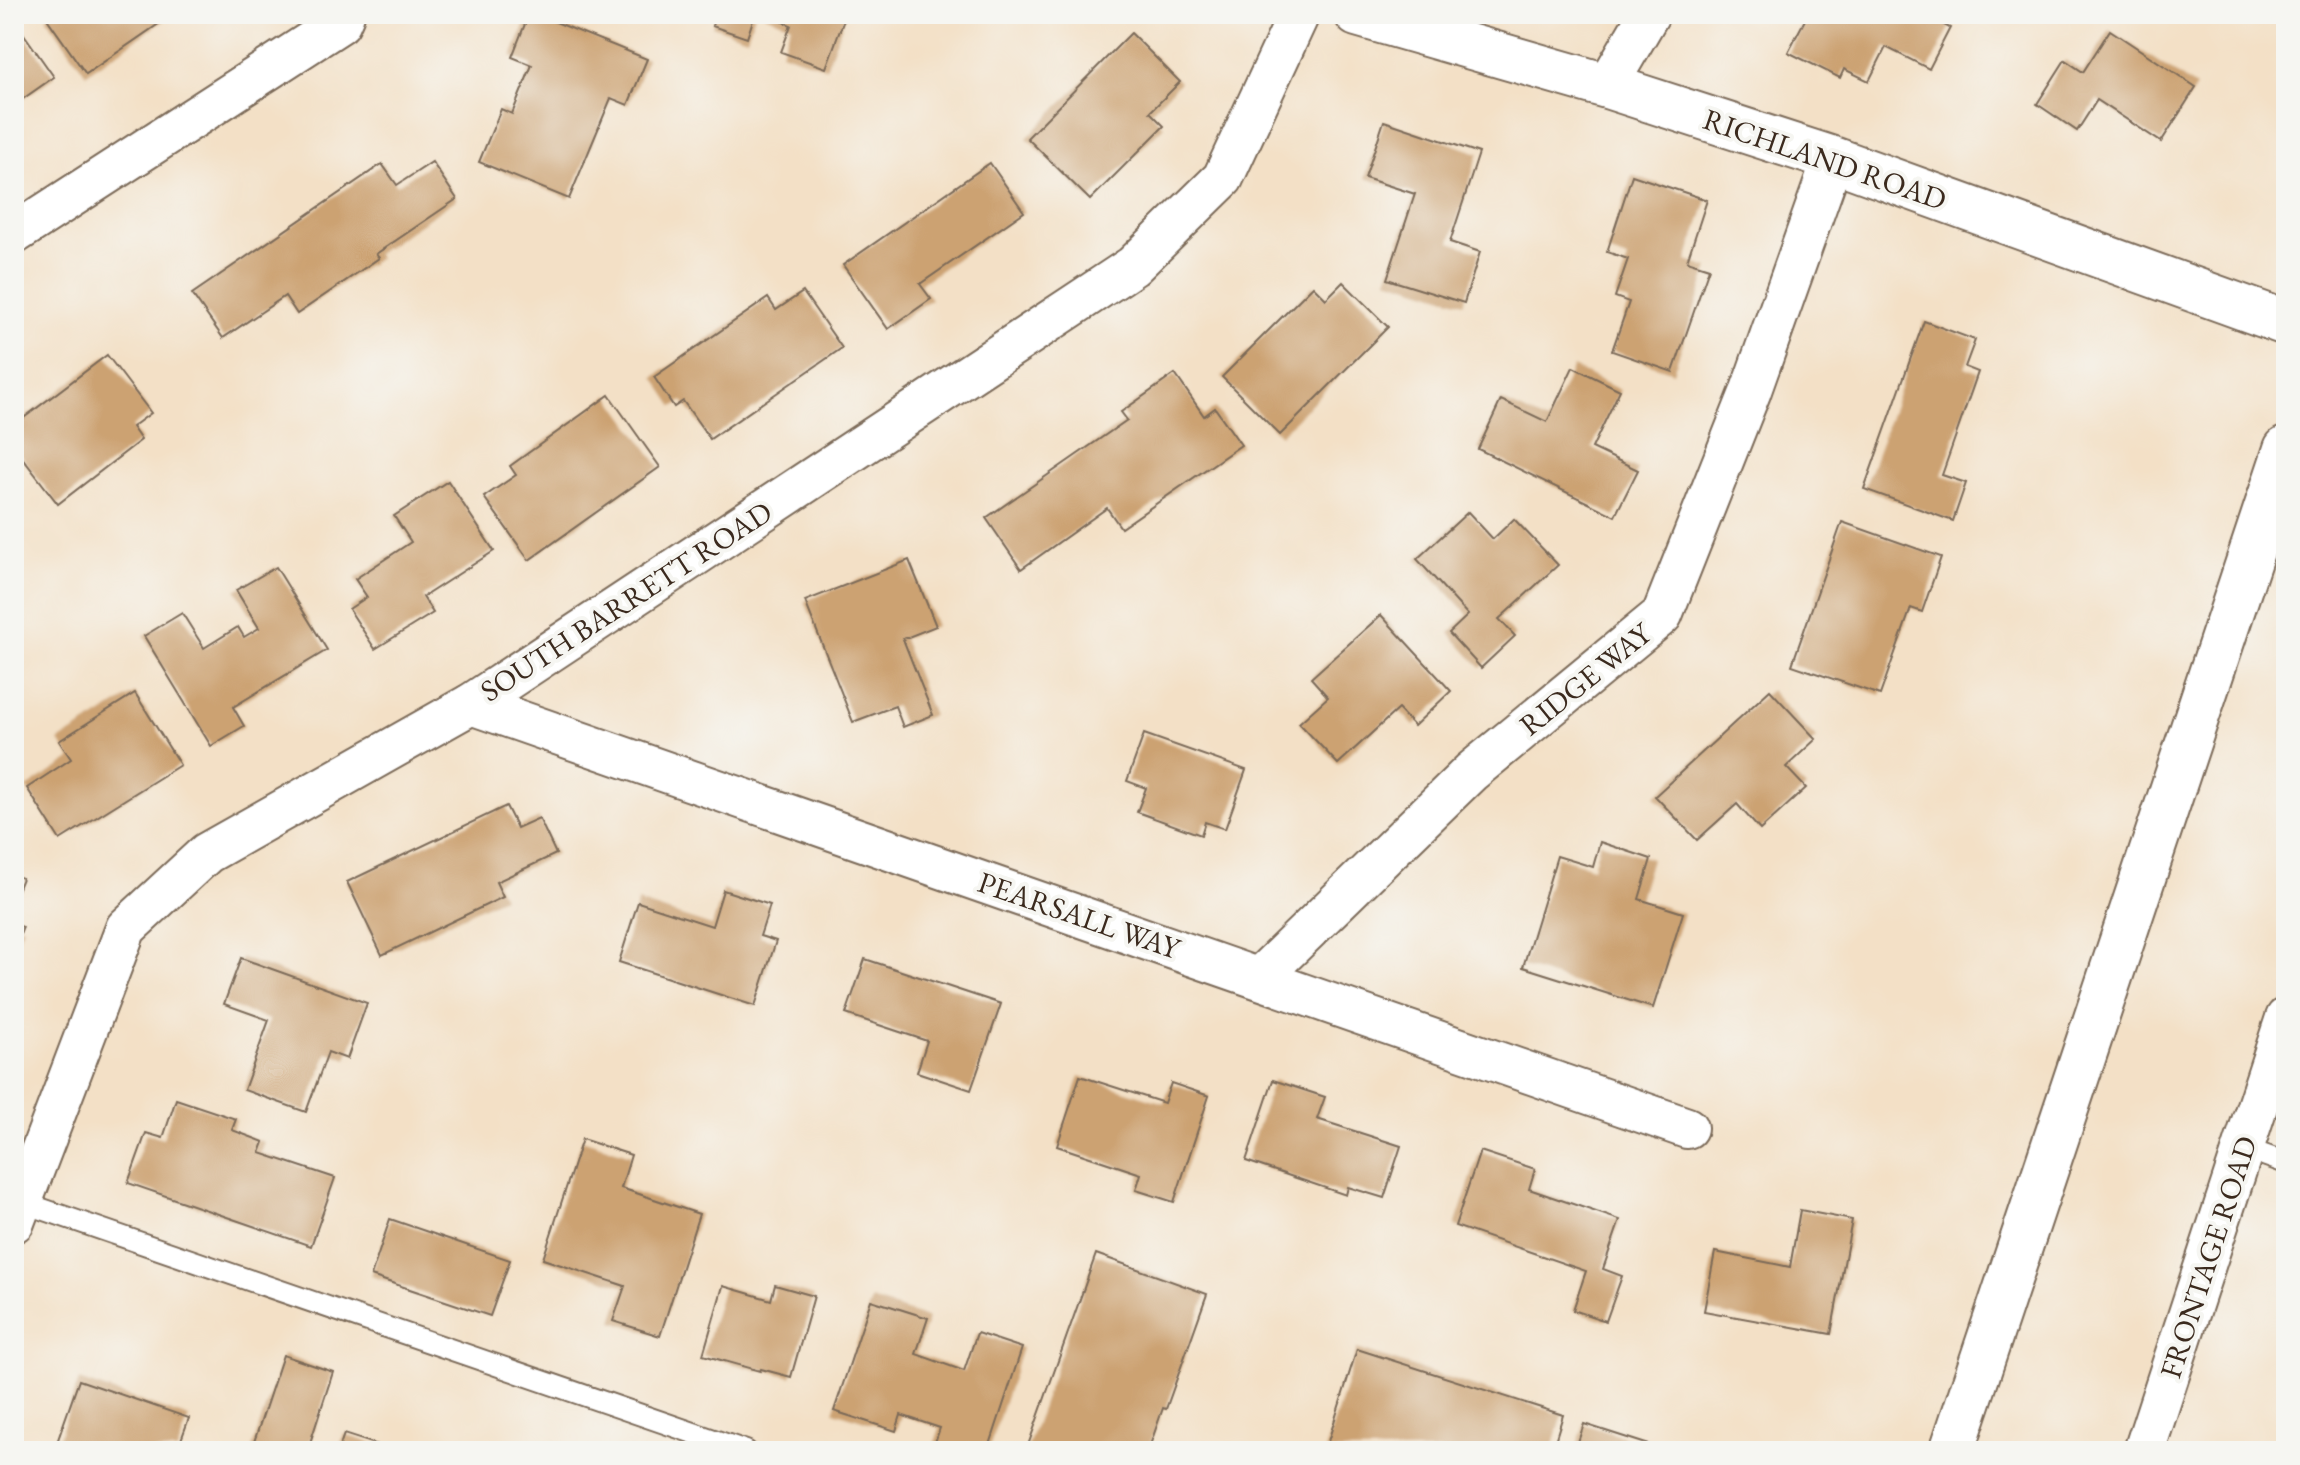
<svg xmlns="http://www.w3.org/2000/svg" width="2300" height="1465" font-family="'EB Garamond',serif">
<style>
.building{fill:#cca272}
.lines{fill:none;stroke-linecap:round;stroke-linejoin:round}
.service-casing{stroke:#7b6a59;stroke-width:24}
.minor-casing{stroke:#7b6a59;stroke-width:44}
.tertiary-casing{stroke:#7b6a59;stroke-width:48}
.trunk-casing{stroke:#7b6a59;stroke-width:48}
.service{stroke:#fff;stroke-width:20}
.minor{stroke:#fff;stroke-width:40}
.tertiary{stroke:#fff;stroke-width:44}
.trunk{stroke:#fff;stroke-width:44}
.labels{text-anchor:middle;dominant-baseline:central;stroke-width:8;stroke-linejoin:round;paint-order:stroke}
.street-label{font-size:30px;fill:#3b2a1e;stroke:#f6f6f2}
</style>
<rect width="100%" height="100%" fill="#f6f6f2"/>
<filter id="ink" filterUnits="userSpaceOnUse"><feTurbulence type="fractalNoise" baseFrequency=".0125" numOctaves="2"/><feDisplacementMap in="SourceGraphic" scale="16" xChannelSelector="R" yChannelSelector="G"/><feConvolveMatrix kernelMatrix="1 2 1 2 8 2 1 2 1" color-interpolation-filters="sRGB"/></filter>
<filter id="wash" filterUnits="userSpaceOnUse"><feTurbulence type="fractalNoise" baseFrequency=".006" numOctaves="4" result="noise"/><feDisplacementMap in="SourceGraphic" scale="32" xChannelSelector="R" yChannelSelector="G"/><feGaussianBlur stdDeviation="1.8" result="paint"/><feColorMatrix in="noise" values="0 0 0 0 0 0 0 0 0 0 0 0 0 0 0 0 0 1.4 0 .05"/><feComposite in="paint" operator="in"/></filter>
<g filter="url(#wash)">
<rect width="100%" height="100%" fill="#f3e0c6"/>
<g id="blocks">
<!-- building -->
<g class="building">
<path d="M51,14H173L86,74L46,17Z"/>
<path d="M529,14H536L647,59L628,105L611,98L569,199L479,162L501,109L512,114L532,65L512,57Z"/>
<path d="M716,14H755L747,38L712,26Z"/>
<path d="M762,14H846L826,68L781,52L791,25Z"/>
<path d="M1808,14H1922L1950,28L1929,69L1886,47L1869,81L1844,69L1840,78L1788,52Z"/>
<path d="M14,20L54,77L14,105Z"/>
<path d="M2110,30L2196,87L2161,142L2097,100L2077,131L2037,104L2065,60L2083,72Z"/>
<path d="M1131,33L1180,82L1150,112L1164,126L1090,200L1027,138Z"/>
<path d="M1384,121L1479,153L1450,242L1480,252L1464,303L1387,279L1415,194L1365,178Z"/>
<path d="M432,162L457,199L376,254L379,258L297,314L285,296L223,338L192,294L382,164L397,185Z"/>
<path d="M990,163L1024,212L920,284L931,299L888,329L843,265Z"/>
<path d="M1632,175L1707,200L1687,261L1709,268L1673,372L1612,351L1629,302L1615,297L1628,259L1607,252Z"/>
<path d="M1343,282L1388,327L1280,435L1222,377L1313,286L1326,299Z"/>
<path d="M803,292L842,348L710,439L683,401L674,407L654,377L768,298L776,310Z"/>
<path d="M1924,321L1975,340L1965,367L1978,372L1942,475L1966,483L1953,521L1864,489Z"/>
<path d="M107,355L151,413L132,427L141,440L58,504L14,447V418L17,423Z"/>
<path d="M1573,367L1620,390L1592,448L1638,470L1615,516L1478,449L1501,400L1547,422Z"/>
<path d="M1175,374L1204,416L1215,408L1241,445L1121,528L1107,508L1021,569L986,518L1127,420L1121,412Z"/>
<path d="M609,395L660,467L529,560L484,497L516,475L510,466Z"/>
<path d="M448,481L494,551L423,597L433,613L375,649L349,609L367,597L355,579L411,542L394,516Z"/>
<path d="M1468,512L1493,539L1514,519L1558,565L1499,619L1515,636L1481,668L1449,633L1468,615L1417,559Z"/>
<path d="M1842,522L1941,557L1922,612L1911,608L1880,695L1792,665Z"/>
<path d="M909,560L936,626L903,639L933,715L903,727L895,706L853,722L805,601Z"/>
<path d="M276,567L327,650L233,707L244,726L211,746L144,636L182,613L204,648L238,627L244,637L259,628L236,590Z"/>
<path d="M1381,615L1451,691L1414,726L1398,709L1338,764L1299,723L1328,697L1311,678Z"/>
<path d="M1770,690L1816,739L1786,767L1806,788L1760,830L1737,804L1697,840L1655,796Z"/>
<path d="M135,693L180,765L60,840L27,788L71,759L59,741Z"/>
<path d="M1144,734L1246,770L1225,829L1205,822L1201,835L1137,812L1146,788L1127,781Z"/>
<path d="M506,806L517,828L539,818L556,854L496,882L503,897L382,955L347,882Z"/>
<path d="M1600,842L1651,859L1639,899L1683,913L1653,1008L1523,967L1557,856L1593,867Z"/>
<path d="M14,875L22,878L14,898Z"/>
<path d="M723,890L770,905L760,936L776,941L755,1006L619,962L638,902L712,926Z"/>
<path d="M14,924L23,927L14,949Z"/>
<path d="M241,958L367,1003L347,1059L328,1052L306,1112L244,1090L269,1020L224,1004Z"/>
<path d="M865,959L1001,1004L971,1090L917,1072L927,1041L846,1014Z"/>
<path d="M1080,1076L1164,1103L1171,1083L1209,1096L1174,1202L1136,1190L1141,1174L1057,1146Z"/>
<path d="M1273,1080L1325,1097L1317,1119L1401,1146L1384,1198L1348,1187L1346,1195L1246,1161Z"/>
<path d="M176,1099L236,1119L232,1130L264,1142L260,1153L335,1178L311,1246L128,1183L146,1133L163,1138Z"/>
<path d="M582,1139L631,1155L621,1188L699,1214L660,1336L613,1321L625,1286L543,1259Z"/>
<path d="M1480,1151L1535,1169L1529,1189L1620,1220L1603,1269L1622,1276L1606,1321L1573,1310L1586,1271L1455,1226Z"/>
<path d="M1800,1210L1852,1220L1831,1334L1704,1311L1715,1252L1790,1267Z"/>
<path d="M390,1219L510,1260L490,1316L371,1276Z"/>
<path d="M1096,1254L1207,1294L1166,1409L1163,1408L1148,1451H1026Z"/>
<path d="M775,1285L814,1296L791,1377L761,1369L760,1371L703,1355L723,1286L771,1300Z"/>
<path d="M871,1300L928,1318L916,1354L964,1371L977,1333L1022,1348L988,1451H932L940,1428L901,1415L896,1431L834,1411Z"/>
<path d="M1357,1349L1563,1415L1552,1451H1325Z"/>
<path d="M283,1355L333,1372L310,1443L330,1451H251Z"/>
<path d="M79,1380L189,1418L177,1451H54Z"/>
<path d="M1584,1424L1665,1450V1451H1575Z"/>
<path d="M344,1434L378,1445L376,1451H338Z"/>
</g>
</g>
</g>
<g filter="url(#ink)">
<use href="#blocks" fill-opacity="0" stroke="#7b6a59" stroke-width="2"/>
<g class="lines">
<!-- service casing -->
<g class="service-casing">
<g id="service">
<path d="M2244,1148L2286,1163"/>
<path d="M22,1202L746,1451"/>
</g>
</g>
<!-- minor casing -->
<g class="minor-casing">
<g id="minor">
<path d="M1607,86L1649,14"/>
<path d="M14,234L340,23L344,14"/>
<path d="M471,704L1687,1128"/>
<path d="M1259,978L1471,772L1662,615L1750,393L1833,159"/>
<path d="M14,1222L126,928L207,853L471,704L1133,266L1223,178L1299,14"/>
<path d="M2144,1451L2286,1018"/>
</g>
</g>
<!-- tertiary casing -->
<g class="tertiary-casing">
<path id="tertiary" d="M1357,14L1607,86L1833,159L2286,323"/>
</g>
<!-- trunk casing -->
<g class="trunk-casing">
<path id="trunk" d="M1952,1451L2286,449"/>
</g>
<!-- service -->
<use href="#service" class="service"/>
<!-- minor -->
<use href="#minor" class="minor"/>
<!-- tertiary -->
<use href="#tertiary" class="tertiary"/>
<!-- trunk -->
<use href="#trunk" class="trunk"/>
</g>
</g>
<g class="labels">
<!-- street labels -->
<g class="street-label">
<text transform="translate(1825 159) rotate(19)">RICHLAND ROAD</text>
<text transform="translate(626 601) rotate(-33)">SOUTH BARRETT ROAD</text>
<text transform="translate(1585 679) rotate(-39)">RIDGE WAY</text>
<text transform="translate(1079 915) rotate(19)">PEARSALL WAY</text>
<text transform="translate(2208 1257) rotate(-72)">FRONTAGE ROAD</text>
</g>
</g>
<!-- margin -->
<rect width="2300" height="1465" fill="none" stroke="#f6f6f2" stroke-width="48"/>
</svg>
